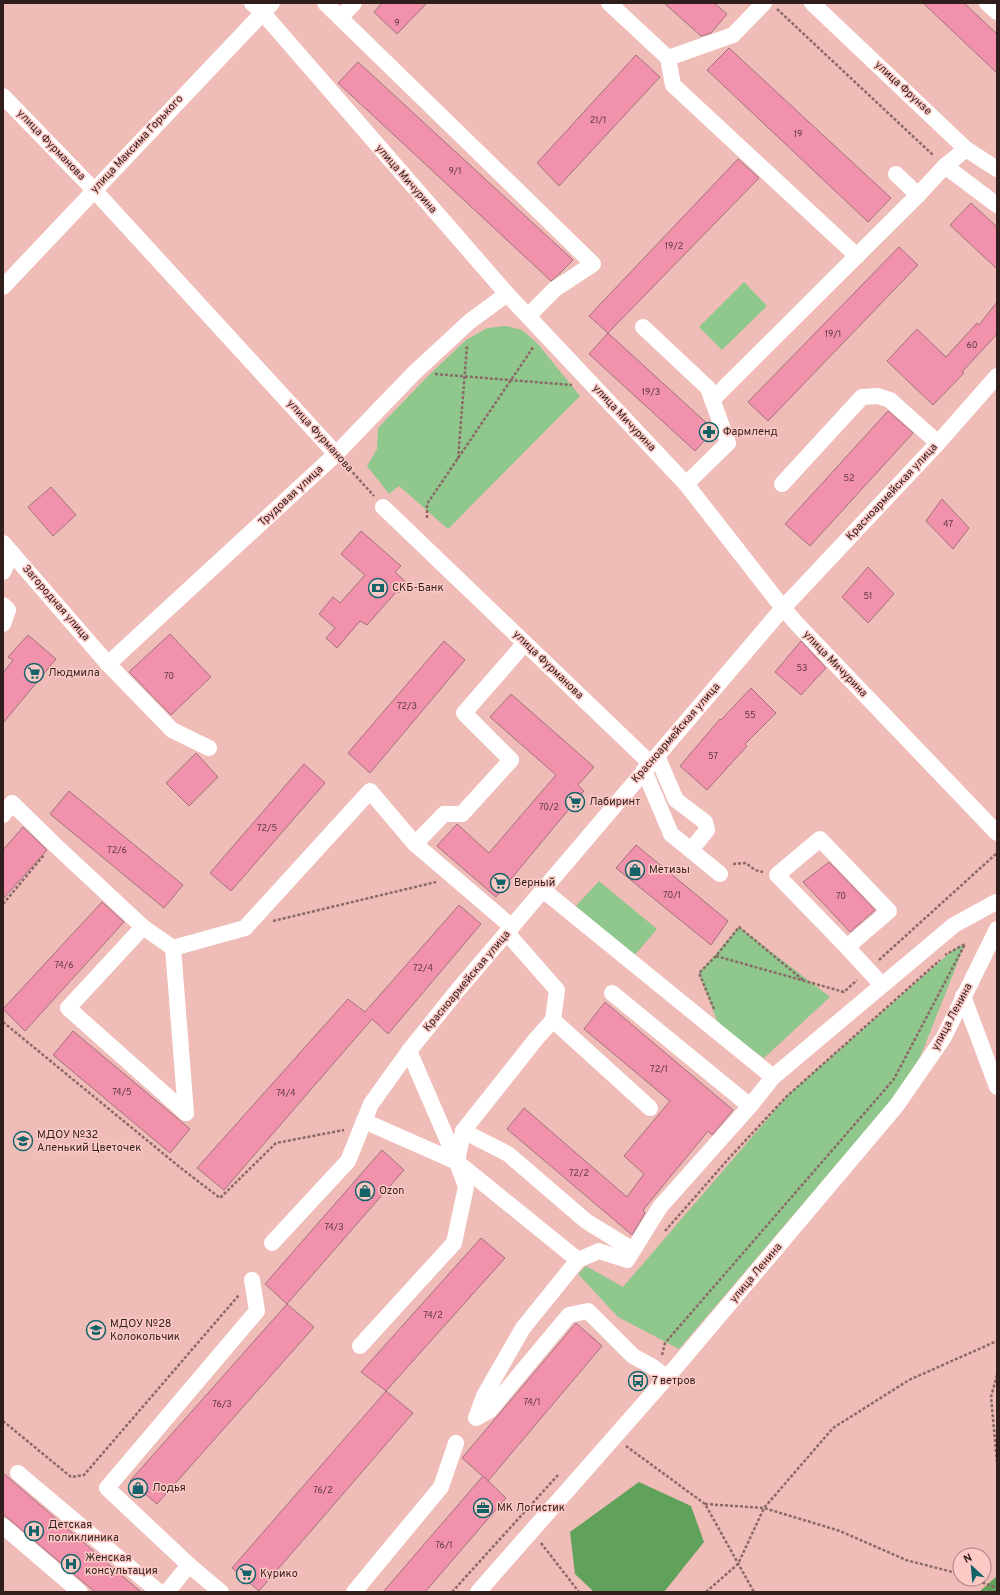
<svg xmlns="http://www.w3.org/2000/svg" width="1000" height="1595" font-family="Overpass,sans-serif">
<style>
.green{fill:#8fc78c}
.forest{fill:#60a15c}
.building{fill:#f291ab;stroke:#a1737f}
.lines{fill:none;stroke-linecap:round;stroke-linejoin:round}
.path{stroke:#8b6967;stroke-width:2.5;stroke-dasharray:3 2;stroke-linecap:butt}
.minor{stroke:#fff;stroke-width:16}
.labels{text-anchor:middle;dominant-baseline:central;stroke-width:3;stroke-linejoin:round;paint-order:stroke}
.number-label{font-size:9px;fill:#603b40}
.street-label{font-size:11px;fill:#301e1d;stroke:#fdc9c5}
.poi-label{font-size:11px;fill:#301e1d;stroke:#fdc9c5;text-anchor:start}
</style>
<rect width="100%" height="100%" fill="#efbcb8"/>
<!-- green -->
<g class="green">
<path d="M744,282L767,306L722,350L699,327Z"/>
<path d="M506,326L522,330L538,344L580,396L448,529L399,486L389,494L367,466L377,449L378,428L429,375L466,340L487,328Z"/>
<path d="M599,881L657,929L634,956L575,907Z"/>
<path d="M739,927L830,997L764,1058L720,1029L699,973Z"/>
<path d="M965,944L921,1055L899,1091L679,1349L618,1317L578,1274L586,1266L623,1287L789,1094L952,951Z"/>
</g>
<!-- forest -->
<g class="forest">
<path d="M639,1482L691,1506L704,1542L664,1592H594L575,1574L570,1532Z"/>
<path d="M997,1576V1592H979Z"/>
</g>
<!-- building -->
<g class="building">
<path d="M382,3H427L397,34L374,12Z"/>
<path d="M664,3H714L727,14L711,33L701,36Z"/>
<path d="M923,3H964L997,34V73Z"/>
<path d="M729,48L891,198L868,222L707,70Z"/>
<path d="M636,55L660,77L559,186L537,163Z"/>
<path d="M358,62L573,260L557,276L551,281L338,83Z"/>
<path d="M738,159L759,178L608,333L589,316Z"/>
<path d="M971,203L997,227V269L950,225Z"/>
<path d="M899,247L918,265L768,421L748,402Z"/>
<path d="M997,302V334L962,372L964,373L933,405L887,361L917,329L946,357L977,323L979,325Z"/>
<path d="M608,333L712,428L713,431L695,451L589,354Z"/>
<path d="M888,411L913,433L810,546L785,524Z"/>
<path d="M51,487L76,515L53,536L28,507Z"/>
<path d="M942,499L969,528L953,549L926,521Z"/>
<path d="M361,531L401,566L395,572L407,583L399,593L397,591L367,625L360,621L337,648L326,638L335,628L319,614L333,597L340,603L365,575L341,554Z"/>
<path d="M868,567L894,594L868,623L842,597Z"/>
<path d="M170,634L211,677L171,715L129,672Z"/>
<path d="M28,635L56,659L3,723V673L13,660L8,657Z"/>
<path d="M444,641L465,660L370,773L348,753Z"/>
<path d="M801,641L826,668L801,695L775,672Z"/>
<path d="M751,688L776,713L745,744L747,746L707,790L680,766L720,719L721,720Z"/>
<path d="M511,694L594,767L578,785L584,791L496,897L437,846L457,824L489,853L556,775L490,717Z"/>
<path d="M196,753L218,777L189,806L166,783Z"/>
<path d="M304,764L325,783L231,891L210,873Z"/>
<path d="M69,791L183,885L164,908L50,814Z"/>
<path d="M23,827L47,850L3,899V850Z"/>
<path d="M636,845L728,921L711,945L616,868Z"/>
<path d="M829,862L875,910L850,932L803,882Z"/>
<path d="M102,902L124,922L25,1031L3,1009Z"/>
<path d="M459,905L481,924L388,1034L372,1019L224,1190L197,1168L348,999L365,1012Z"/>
<path d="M605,1002L733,1110L712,1135L708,1131L643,1210L645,1213L632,1235L507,1129L524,1108L627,1197L644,1174L624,1156L670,1101L584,1029Z"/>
<path d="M73,1031L190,1129L170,1153L53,1055Z"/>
<path d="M382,1150L404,1170L287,1304L265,1284Z"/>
<path d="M481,1238L505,1258L386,1391L361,1372Z"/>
<path d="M287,1304L314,1327L157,1504L130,1481Z"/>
<path d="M576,1323L602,1346L488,1481L462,1458Z"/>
<path d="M386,1391L413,1413L259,1591L232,1568Z"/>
<path d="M3,1473L141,1592H95L3,1514Z"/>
<path d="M483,1476L506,1498L425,1592H383Z"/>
</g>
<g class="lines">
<!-- path -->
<g class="path">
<path d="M777,9L934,156"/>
<path d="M435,374L572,385"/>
<path d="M458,459L467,346"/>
<path d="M346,465L374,496"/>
<path d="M427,518V504L534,346"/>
<path d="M733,864L746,863L755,870L763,872"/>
<path d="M3,904L44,855"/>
<path d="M273,921L436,882"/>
<path d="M716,956L844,992L857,980"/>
<path d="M879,960L997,853"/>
<path d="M714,1009L699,973L716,956L739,927L803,980"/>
<path d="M3,1022L182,1169L220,1198L276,1143L344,1130"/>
<path d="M665,1231L731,1156L786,1097L940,960"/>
<path d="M662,1355L665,1343L894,1079L965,944L945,955"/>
<path d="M997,1375L991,1397L997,1462"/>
<path d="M3,1421L71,1477L84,1475L239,1295"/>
<path d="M626,1446L705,1504L754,1592"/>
<path d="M705,1504L764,1508L840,1531L906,1560L960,1574"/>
<path d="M541,1543L579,1592"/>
<path d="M973,1579L997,1588"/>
<path d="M452,1592L558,1475"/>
<path d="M706,1592L738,1564L764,1508L833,1428L909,1380L997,1341"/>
</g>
<!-- minor -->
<g class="minor">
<path d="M252,3L262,12L507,294L686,484L783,608L798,625L997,833"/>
<path d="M325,3L593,264L555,289L528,316"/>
<path d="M609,3L668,58L673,85L857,256"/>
<path d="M812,3L966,149L997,169"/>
<path d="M987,3L997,12"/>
<path d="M340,18L354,3"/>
<path d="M668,58L733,35L764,3"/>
<path d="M3,96L94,190L336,454"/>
<path d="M945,166L997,205"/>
<path d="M896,174L918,195"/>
<path d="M3,287L272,3"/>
<path d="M643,327L708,388L728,443L686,484"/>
<path d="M712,400L918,195L945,166L966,149"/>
<path d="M782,484L862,397L878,396L890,400L938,443"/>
<path d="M383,507L650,763"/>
<path d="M3,543L108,664L172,730L209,748"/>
<path d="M3,572L12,553"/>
<path d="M3,605L8,610L3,624"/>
<path d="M108,664L336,454L414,373L469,322L507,294"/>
<path d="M657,756L676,800L705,822L707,830L691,850"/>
<path d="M644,770L671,834L720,874"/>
<path d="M3,815L12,803L54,844L143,927L173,948L245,928L370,791L415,844L512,927"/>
<path d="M415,844L444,814H462L511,760L464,713L525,643"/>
<path d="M543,890L773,1077"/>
<path d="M143,927L68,1008L186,1113"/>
<path d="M507,933L557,990L553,1020L536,1039L463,1131L457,1162L578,1260"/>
<path d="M847,947L889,911L820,839L777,875L847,947L882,985"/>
<path d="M173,948L186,1113"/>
<path d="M612,993L750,1106"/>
<path d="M963,996L997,1087"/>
<path d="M553,1020L650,1108"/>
<path d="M364,1121L457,1162L409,1051"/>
<path d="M463,1131L508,1154L586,1221L633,1250"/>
<path d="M272,1243L348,1161L371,1104L409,1051L457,991L783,608L938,443L997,376"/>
<path d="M360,1346L454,1243L466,1187L457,1162"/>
<path d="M667,1378L653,1367L633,1356L588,1311L569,1315L490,1410L476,1418L484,1396L523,1328L578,1260L599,1251L627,1260L660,1207L750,1106L773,1077L954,925L996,902"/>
<path d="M18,1473L159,1592"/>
<path d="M3,1526L80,1592"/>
<path d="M189,1565L221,1592"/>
<path d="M167,1592L189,1565L107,1488L257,1311L252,1280"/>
<path d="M354,1592L441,1487L456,1443"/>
<path d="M478,1592L676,1367L897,1105L944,1037L997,929"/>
</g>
</g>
<!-- icons -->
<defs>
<g id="pharmacy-ring" transform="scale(1)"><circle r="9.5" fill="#fdc9c5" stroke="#136369" stroke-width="1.5"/><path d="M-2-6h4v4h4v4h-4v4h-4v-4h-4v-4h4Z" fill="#136369"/></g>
<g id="bank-ring" transform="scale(1)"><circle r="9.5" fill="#fdc9c5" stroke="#136369" stroke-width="1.5"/><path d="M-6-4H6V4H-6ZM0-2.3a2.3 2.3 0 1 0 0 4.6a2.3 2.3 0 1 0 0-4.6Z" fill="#136369"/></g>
<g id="supermarket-ring" transform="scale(1)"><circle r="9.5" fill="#fdc9c5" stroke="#136369" stroke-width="1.5"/><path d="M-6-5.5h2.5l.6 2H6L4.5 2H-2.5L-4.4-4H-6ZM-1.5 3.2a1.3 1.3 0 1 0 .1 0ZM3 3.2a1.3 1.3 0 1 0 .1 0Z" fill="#136369"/></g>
<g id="shop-ring" transform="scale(1)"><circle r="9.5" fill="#fdc9c5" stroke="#136369" stroke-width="1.5"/><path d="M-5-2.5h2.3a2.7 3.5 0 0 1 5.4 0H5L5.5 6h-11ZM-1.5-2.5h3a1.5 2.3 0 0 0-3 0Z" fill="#136369"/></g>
<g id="school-ring" transform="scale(1)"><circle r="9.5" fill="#fdc9c5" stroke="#136369" stroke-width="1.5"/><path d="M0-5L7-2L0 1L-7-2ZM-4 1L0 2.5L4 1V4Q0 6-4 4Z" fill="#136369"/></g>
<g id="bus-ring" transform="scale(1)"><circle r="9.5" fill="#fdc9c5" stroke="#136369" stroke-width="1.5"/><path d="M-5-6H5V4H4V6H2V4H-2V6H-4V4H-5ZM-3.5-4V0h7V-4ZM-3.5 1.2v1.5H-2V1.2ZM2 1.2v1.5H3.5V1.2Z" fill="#136369"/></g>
<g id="office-ring" transform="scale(1)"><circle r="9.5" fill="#fdc9c5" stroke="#136369" stroke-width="1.5"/><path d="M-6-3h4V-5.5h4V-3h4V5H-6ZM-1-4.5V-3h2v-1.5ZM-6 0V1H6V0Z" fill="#136369"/></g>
<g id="hospital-ring" transform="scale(1)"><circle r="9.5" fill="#fdc9c5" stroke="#136369" stroke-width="1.5"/><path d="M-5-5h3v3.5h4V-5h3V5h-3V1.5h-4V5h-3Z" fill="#136369"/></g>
</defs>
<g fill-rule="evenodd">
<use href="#pharmacy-ring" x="709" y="432"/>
<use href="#bank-ring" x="378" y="588"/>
<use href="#supermarket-ring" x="34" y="673"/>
<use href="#supermarket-ring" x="575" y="802"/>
<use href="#shop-ring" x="635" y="870"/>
<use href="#supermarket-ring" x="500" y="883"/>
<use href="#school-ring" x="23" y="1141"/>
<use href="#shop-ring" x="365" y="1191"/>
<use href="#school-ring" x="96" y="1330"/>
<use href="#bus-ring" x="638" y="1381"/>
<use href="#shop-ring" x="138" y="1488"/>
<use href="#office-ring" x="483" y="1508"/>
<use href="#hospital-ring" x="34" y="1531"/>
<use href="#hospital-ring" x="71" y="1564"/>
<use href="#supermarket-ring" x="246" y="1574"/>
</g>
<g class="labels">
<!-- number labels -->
<g class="number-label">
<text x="397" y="23">9</text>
<text x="598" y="120">21/1</text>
<text x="798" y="134">19</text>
<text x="455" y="171">9/1</text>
<text x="674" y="246">19/2</text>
<text x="833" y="334">19/1</text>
<text x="972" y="345">60</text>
<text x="651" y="392">19/3</text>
<text x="849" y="478">52</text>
<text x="948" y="524">47</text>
<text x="868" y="596">51</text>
<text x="802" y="668">53</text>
<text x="169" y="676">70</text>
<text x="407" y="706">72/3</text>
<text x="750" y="715">55</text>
<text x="713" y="756">57</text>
<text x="549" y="807">70/2</text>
<text x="267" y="828">72/5</text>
<text x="117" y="850">72/6</text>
<text x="672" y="895">70/1</text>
<text x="841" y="896">70</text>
<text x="64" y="965">74/6</text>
<text x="423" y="968">72/4</text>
<text x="659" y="1069">72/1</text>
<text x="122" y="1092">74/5</text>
<text x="286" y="1093">74/4</text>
<text x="579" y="1173">72/2</text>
<text x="334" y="1227">74/3</text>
<text x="433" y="1315">74/2</text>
<text x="532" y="1402">74/1</text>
<text x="222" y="1404">76/3</text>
<text x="323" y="1490">76/2</text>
<text x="444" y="1545">76/1</text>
</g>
<!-- street labels -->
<g class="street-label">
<text transform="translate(903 88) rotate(43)">улица Фрунзе</text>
<text transform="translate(137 144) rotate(-47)">улица Максима Горького</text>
<text transform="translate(51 145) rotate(46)">улица Фурманова</text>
<text transform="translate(406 179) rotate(49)">улица Мичурина</text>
<text transform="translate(624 418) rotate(47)">улица Мичурина</text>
<text transform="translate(320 436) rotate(48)">улица Фурманова</text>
<text transform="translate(892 492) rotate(-47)">Красноармейская улица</text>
<text transform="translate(291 496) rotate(-43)">Трудовая улица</text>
<text transform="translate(56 603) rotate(49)">Загородная улица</text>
<text transform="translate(835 664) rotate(46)">улица Мичурина</text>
<text transform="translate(548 665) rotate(44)">улица Фурманова</text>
<text transform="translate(676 733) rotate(-49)">Красноармейская улица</text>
<text transform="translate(467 981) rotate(-50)">Красноармейская улица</text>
<text transform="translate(952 1017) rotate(-62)">улица Ленина</text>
<text transform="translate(756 1273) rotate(-50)">улица Ленина</text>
</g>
<!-- poi labels -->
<g class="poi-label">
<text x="723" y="432">Фармленд</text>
<text x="392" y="588">СКБ-Банк</text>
<text x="48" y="673">Людмила</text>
<text x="589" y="802">Лабиринт</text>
<text x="649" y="870">Метизы</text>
<text x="514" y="883">Верный</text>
<text x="37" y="1135">МДОУ №32<tspan x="37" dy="13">Аленький Цветочек</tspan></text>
<text x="379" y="1191">Ozon</text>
<text x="110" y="1324">МДОУ №28<tspan x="110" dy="13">Колокольчик</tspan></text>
<text x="652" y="1381">7 ветров</text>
<text x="152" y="1488">Лодья</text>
<text x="497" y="1508">МК Логистик</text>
<text x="48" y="1525">Детская<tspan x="48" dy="13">поликлиника</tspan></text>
<text x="85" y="1558">Женская<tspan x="85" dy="13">консультация</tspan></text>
<text x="260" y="1574">Курико</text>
</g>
</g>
<!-- border -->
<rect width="1000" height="1595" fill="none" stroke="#301e1d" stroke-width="8"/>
<!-- north arrow -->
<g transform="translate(972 1567) rotate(334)"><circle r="19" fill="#fdc9c5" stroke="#ab8582"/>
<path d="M0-3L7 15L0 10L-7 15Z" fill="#136369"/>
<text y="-6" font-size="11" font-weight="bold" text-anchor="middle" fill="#301e1d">N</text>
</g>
</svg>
